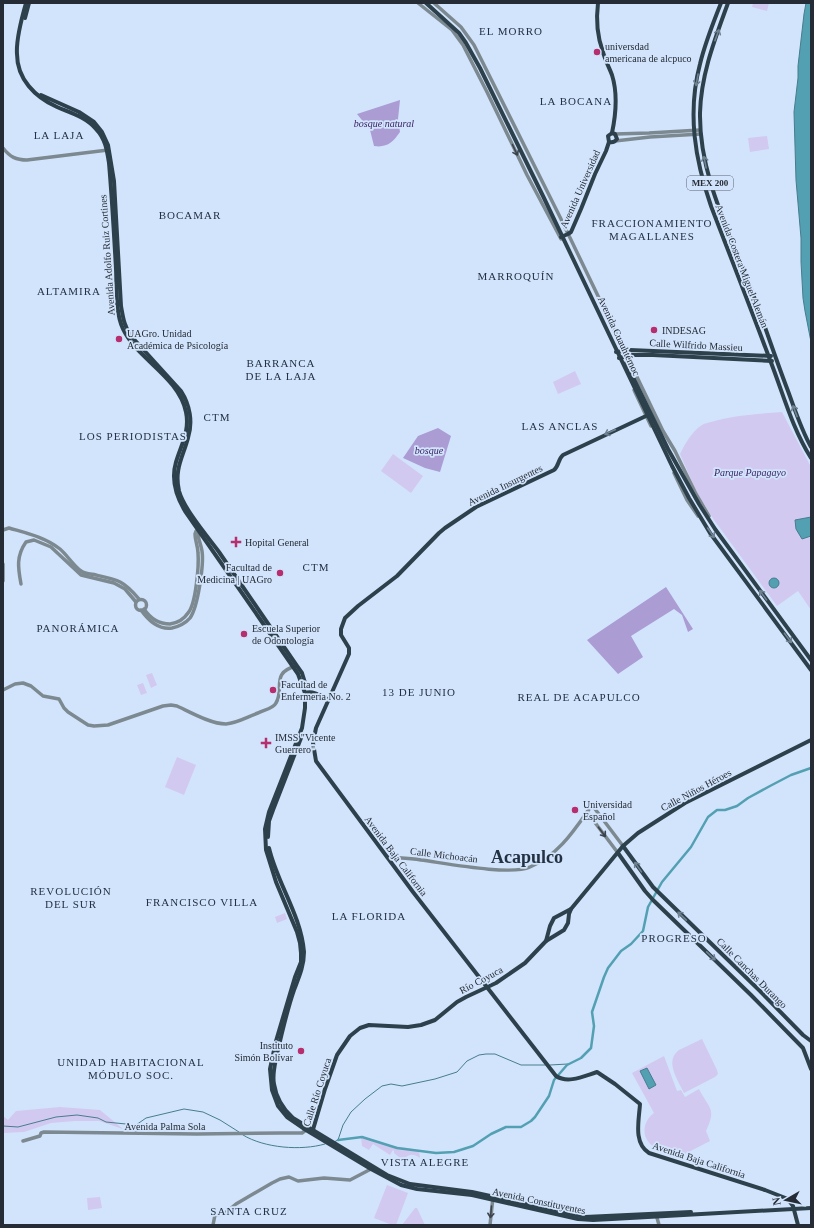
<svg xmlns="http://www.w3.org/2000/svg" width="814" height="1228" font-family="Georgia,serif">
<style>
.green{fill:#d2c9f0}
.forest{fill:#ab9cd4}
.water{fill:#53a0b3;stroke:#467d8d}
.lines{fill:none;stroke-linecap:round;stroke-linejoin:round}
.stream{stroke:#467d8d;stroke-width:1}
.canal{stroke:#53a0b3;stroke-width:2.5}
.minor{stroke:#7d8990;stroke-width:3.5}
.major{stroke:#2d414c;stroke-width:4}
.oneway{stroke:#6f8292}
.oneway2{stroke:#3c434c}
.poi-dot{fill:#b62e6e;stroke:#d2e4fc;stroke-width:1.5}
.labels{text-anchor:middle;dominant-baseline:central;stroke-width:3.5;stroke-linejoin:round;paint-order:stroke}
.shield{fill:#d2e4fc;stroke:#5a6371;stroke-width:1}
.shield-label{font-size:9px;font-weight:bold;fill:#262c35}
.poi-label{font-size:10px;fill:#262c35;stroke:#d2e4fc;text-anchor:start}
.park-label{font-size:10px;font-style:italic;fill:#3a2364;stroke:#d2e4fc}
.street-label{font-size:10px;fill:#262c35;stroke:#d2e4fc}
.neighbourhood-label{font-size:11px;letter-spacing:1px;fill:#233143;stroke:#d2e4fc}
.town-label{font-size:18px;font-weight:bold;fill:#233143;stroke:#d2e4fc}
</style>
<rect width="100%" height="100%" fill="#d2e4fc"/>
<!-- green -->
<g class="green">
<path d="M753,3H769L767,11L752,7Z"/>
<path d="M767,136L769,149L750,152L748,138Z"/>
<path d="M575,371L581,384L558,394L553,382Z"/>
<path d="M782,412L811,467V610L798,591L777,606L714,520L696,491L680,454C685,444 692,431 702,425C705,423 708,423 711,422C734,415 758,414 782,412Z"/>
<path d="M393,454L423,476L411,493L381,471Z"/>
<path d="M152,673L157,685L151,688L146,675Z"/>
<path d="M143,683L147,693L141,695L137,685Z"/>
<path d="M177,757L196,765L184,795L165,787Z"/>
<path d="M285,913L287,919L277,923L275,917Z"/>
<path d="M702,1039L717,1070L718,1074L715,1077L684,1093C678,1080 664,1061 679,1050Z"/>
<path d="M664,1056L677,1091L681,1090L685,1097L699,1089C709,1109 717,1108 706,1131L710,1141L677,1158L673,1148C648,1156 634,1128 654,1113L632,1073Z"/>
<path d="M60,1107L100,1110L123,1129L99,1121H75L51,1123L24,1132L3,1133V1116L8,1120L16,1111Z"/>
<path d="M361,1137C370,1138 376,1142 385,1144C396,1147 408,1147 419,1151L420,1158C409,1150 408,1160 399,1157C399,1157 394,1153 394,1153V1151L393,1150L390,1155L373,1144L369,1150L362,1146Z"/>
<path d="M387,1185L408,1193L396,1225H392L374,1218Z"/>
<path d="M100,1197L102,1208L88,1210L87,1198Z"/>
<path d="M415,1208H417L425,1225H402Z"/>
</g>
<!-- forest -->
<g class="forest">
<path d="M400,100L398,119L400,132C393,142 387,148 374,146L370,130L357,114Z"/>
<path d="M438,428L451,436L440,472L425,468L403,458L418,436Z"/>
<path d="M666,587L693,629L688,632L682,615L674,609L631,636L643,657L618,674L587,640Z"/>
</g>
<!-- water -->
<g class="water">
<path d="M806,3H811V342L805,311L803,298L801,262V238L796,180L794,112L798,78V66L804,14Z"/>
<path d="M811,517V536L802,539L796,529L795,520Z"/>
<circle cx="774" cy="583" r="5"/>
<path d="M647,1068L656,1085L649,1089L640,1071Z"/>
</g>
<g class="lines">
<!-- stream -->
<g class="stream">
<path d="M550,1065L568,1064"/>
<path d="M3,1126L18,1127L56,1117L77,1115L98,1118L106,1122L136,1125L146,1118L184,1109L203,1112L220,1120L239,1132"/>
<path d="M243,1135C264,1148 301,1151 325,1144"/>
<path d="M334,1142L338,1140L343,1125L351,1112L365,1099L382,1086L391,1084L402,1086L435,1079L457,1072L467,1061L479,1055L486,1054H495L521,1065H545"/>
</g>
<!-- canal -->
<path class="canal" d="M338,1140L362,1137L397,1148L436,1153L454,1152L473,1146L491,1134L506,1127H521L531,1121L535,1117L549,1096L554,1080L567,1065L581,1058L591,1048L594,1026L592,1012L604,977L608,968L621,951L631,944L643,931L648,907L662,882L691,847L708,817L717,810H725L737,806L748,798L770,786L791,775L811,768"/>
<!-- minor -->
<g class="minor">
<path d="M418,3L452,30L463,45L487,92L527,175L561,239"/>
<path d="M434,3L461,27L474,45L560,217L663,431L675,451L696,494L709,516"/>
<path d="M615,134L649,133L700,130"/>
<path d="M615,141L650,137L701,134"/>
<path d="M3,148C10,157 16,160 27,160L108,150"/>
<path d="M634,390L651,426"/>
<path d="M674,473L687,500L698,516"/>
<path d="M3,530L9,528C26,533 45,537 60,549C67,555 73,565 81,571C85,574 91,574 96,575C119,580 124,581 139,599"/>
<path d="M3,564V581"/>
<path d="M21,584C18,568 16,556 26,542L34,540L51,547L81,575L114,583L125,589L136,602"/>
<circle cx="141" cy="605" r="5.5"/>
<path d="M144,609C150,618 158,624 170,624C177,623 184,619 188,613C196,604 199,565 198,553C198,546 195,541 195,534L196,531L198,530"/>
<path d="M141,610C148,620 158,630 172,628C178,627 186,623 190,618C198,607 204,564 202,551C201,544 197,537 198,530"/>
<path d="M3,690L15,684L23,683L31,686L43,696L59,699L64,708L68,712L88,725L94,726L108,725L163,706L171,705L177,706C190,712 211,724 226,724C237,723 247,717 258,713C263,710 273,709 276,703C285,688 270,673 296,666"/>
<path d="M587,812L618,853"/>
<path d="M387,857C398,858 409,858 421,860C444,863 511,876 530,867C559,855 575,829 592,805L623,846"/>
<path d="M23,1141L40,1136L41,1133L44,1132L197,1134L281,1133H302L306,1130L307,1128"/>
<path d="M656,1214L659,1225"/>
<path d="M213,1225L215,1215L224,1214L236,1204L272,1183L280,1179L289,1177L298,1181L324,1178L350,1180L371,1169L372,1167"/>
<path d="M490,1225L493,1197"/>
</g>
<!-- major -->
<g class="major">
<path d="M26,3C22,17 16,40 17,54C17,79 35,97 57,107C71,113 86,117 96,129C105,138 107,150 109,163C112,198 114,233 116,269C117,287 115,312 123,329C137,359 179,377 186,412C190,431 181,445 176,462C171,479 176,496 185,511L262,622L298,674L305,693V708L302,728L269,812L265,829L266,850L276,882L297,932L300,943L301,953V962L295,977L276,1041L270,1069L272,1090L278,1106L287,1117L306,1130L371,1169L401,1185L417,1189L472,1195L578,1219L593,1220L612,1219L811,1208"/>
<path d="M426,3L459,33L466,43L480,68L543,196L672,466L689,498L710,533L811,670"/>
<path d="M721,3C713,23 705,43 700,64C687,113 695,160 711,206C731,258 751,309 770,360C783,393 792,428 811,458"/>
<path d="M728,3C715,39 701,74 700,113C699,176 730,232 751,289C764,323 775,357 788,391C795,410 801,429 811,447"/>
<path d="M25,18L29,3"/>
<path d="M41,95L79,112L94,122L102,132L108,145L114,181L121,306C123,317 124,326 131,336L181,391C190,405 193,422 188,438C183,457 174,469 179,491C184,509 207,536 219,552C245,590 271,628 297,666L302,673L306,686"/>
<path d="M609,142C613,143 615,142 617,139L615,134L612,133"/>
<path d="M561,237L568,234L571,232L581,209L595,174L606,151L609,142L608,136L612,133C616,114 618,94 612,75C609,67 605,60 603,52C597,36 596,19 598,3"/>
<path d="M616,352L630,350L771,356"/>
<path d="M619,358L632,355H653L772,361"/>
<path d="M626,363L668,449L699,504L715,529L811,660"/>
<path d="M646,416L563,455C558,459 559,466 554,470L476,507L445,528L439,533L397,576L358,606L345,618L341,629V635L349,648V654L316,728L313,743L316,761L413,892L556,1076C568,1084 584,1076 597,1072L615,1084L640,1104C639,1120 633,1143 649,1153L765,1190L788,1199L793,1206L798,1225"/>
<path d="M305,693C313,690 321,696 328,700"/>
<path d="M268,837L269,821L273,810L301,738"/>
<path d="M623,846L653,887L760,991L803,1035L811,1041"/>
<path d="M269,848C277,883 301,915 304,952C304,966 299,977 294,990C287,1010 282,1032 277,1054C275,1064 272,1074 274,1084C276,1097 283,1109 293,1118L387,1175L410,1184L472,1192L585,1217L691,1212"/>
<path d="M618,853L645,891L653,900L751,995L803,1048L811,1069"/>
<path d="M546,941L550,926L554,918L571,909L623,846L638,833L685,803L811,740"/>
<path d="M312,1133L325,1089L337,1055L350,1036L360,1028L369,1025L408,1027L421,1025L435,1020L457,1002L466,997L496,983L525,963L546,941L564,930L568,923L569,914L571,909"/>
</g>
</g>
<!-- one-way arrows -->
<defs><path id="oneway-shaft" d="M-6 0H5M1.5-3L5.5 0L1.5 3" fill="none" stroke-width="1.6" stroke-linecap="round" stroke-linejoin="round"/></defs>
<g class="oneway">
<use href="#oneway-shaft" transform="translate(717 35) rotate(-70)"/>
<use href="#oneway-shaft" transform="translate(697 80) rotate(100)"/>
<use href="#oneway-shaft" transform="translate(705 162) rotate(-101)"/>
<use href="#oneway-shaft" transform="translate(795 411) rotate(-111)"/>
<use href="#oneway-shaft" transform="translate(610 432) rotate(155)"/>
<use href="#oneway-shaft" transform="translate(711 533) rotate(56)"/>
<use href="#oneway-shaft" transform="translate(763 595) rotate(-126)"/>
<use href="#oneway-shaft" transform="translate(788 638) rotate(53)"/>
<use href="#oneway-shaft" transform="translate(638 867) rotate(-125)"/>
<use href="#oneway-shaft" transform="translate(682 916) rotate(-136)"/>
<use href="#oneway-shaft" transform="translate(711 956) rotate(44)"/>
</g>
<g class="oneway2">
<use href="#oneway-shaft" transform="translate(515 150) rotate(65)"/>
<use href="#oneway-shaft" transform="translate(602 832) rotate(53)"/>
<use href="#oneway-shaft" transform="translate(491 1212) rotate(95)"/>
</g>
<!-- markers -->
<g class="poi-dot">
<circle cx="597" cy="52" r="4"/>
<circle cx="654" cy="330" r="4"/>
<circle cx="119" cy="339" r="4"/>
<path d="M234 536h4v4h4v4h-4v4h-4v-4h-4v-4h4z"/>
<circle cx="280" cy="573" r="4"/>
<circle cx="244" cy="634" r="4"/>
<circle cx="273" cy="690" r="4"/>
<path d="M264 737h4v4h4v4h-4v4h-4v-4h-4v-4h4z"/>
<circle cx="575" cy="810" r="4"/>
<circle cx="301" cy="1051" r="4"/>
</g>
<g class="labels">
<!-- shield labels -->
<rect class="shield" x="687" y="176" width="46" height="14" rx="3"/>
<g class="shield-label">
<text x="710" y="183">MEX 200</text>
</g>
<!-- poi labels -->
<g class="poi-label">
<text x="605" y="46">universdad<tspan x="605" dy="12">americana de alcpuco</tspan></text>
<text x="662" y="330">INDESAG</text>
<text x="127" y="333">UAGro. Unidad<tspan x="127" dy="12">Académica de Psicología</tspan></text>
<text x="245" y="542">Hopital General</text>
<text x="272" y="567" text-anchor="end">Facultad de<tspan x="272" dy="12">Medicina | UAGro</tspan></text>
<text x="252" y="628">Escuela Superior<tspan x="252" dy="12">de Odontología</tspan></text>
<text x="281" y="684">Facultad de<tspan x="281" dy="12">Enfermería No. 2</tspan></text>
<text x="275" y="737">IMSS "Vicente<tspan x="275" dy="12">Guerrero"</tspan></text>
<text x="583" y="804">Universidad<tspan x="583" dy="12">Español</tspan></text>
<text x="293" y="1045" text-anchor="end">Instituto<tspan x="293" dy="12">Simón Bolívar</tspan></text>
</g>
<!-- park labels -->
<g class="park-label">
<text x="384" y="123">bosque natural</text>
<text x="429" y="450">bosque</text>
<text x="750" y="472">Parque Papagayo</text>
</g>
<!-- street labels -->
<g class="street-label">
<text transform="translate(580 189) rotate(-66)">Avenida Universidad</text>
<text transform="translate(107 255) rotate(-94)">Avenida Adolfo Ruiz Cortines</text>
<text transform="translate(742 266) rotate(69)">Avenida Costera Miguel Alemán</text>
<text transform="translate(619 336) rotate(65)">Avenida Cuauhtémoc</text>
<text transform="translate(696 345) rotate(3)">Calle Wilfrido Massieu</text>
<text transform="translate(505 485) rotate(-26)">Avenida Insurgentes</text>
<text transform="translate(696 790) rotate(-28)">Calle Niños Héroes</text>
<text transform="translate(444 855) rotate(7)">Calle Michoacán</text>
<text transform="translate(396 856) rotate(53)">Avenida Baja California</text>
<text transform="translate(752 973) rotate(45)">Calle Canchas Durango</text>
<text transform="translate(481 980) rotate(-28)">Río Coyuca</text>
<text transform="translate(317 1092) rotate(-72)">Calle Río Coyuca</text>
<text x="165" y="1126">Avenida Palma Sola</text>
<text transform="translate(699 1160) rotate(18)">Avenida Baja California</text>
<text transform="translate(539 1201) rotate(12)">Avenida Constituyentes</text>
</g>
<!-- neighbourhood labels -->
<g class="neighbourhood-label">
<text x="511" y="31">EL MORRO</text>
<text x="576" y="101">LA BOCANA</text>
<text x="59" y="135">LA LAJA</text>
<text x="190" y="215">BOCAMAR</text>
<text x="652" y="223">FRACCIONAMIENTO<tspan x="652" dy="13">MAGALLANES</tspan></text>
<text x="516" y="276">MARROQUÍN</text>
<text x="69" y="291">ALTAMIRA</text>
<text x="281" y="363">BARRANCA<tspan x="281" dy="13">DE LA LAJA</tspan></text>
<text x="217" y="417">CTM</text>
<text x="560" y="426">LAS ANCLAS</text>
<text x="133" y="436">LOS PERIODISTAS</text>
<text x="316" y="567">CTM</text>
<text x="78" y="628">PANORÁMICA</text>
<text x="419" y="692">13 DE JUNIO</text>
<text x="579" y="697">REAL DE ACAPULCO</text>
<text x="71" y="891">REVOLUCIÓN<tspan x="71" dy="13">DEL SUR</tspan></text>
<text x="202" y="902">FRANCISCO VILLA</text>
<text x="369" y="916">LA FLORIDA</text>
<text x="674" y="938">PROGRESO</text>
<text x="131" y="1062">UNIDAD HABITACIONAL<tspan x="131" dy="13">MÓDULO SOC.</tspan></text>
<text x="425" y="1162">VISTA ALEGRE</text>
<text x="249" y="1211">SANTA CRUZ</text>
</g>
<!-- town labels -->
<g class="town-label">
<text x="527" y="857">Acapulco</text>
</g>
</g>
<!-- border -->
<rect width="814" height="1228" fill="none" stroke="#262c35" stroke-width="8"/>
<!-- north arrow -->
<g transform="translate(786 1200) rotate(261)" stroke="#d2e4fc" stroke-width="3" paint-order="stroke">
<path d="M0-3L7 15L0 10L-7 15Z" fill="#262c35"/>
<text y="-6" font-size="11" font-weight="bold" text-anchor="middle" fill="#262c35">N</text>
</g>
</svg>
